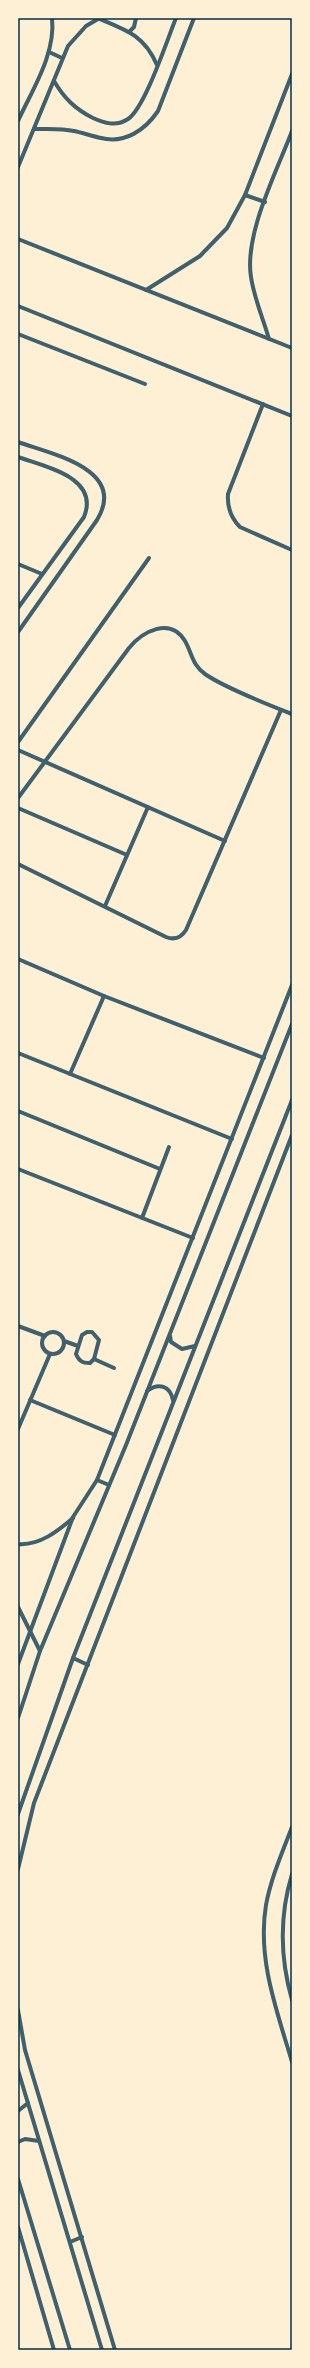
<svg xmlns="http://www.w3.org/2000/svg" width="310" height="2368" font-family="'Zilla Slab',serif">
<style>
.lines{fill:none;stroke-linecap:round;stroke-linejoin:round}
.minor{stroke:#3f606c;stroke-width:4}
.neatline{fill:none;stroke:#003049;stroke-width:1.5}
</style>
<rect width="100%" height="100%" fill="#fdf0d5"/>
<g class="lines">
<!-- minor -->
<g class="minor">
<path d="M97,18C126,30 144,35 157,65"/>
<path d="M130,31L134,27L136,18"/>
<path d="M49,52L62,58"/>
<path d="M54,81C64,98 75,109 93,118C104,123 116,127 128,119C145,108 167,40 176,18"/>
<path d="M18,121C32,90 56,54 52,18"/>
<path d="M34,129C47,129 61,128 74,131C83,133 92,136 101,138C125,144 145,130 158,111L194,18"/>
<path d="M18,167L68,46L86,26L98,19"/>
<path d="M245,195L265,202"/>
<path d="M18,239L292,348"/>
<path d="M146,290L200,256L227,228L245,195L292,74"/>
<path d="M18,306L292,416"/>
<path d="M18,334L145,384"/>
<path d="M269,339C263,318 254,298 251,277C244,234 277,171 292,131"/>
<path d="M263,404L228,494C227,508 231,518 240,527L292,550"/>
<path d="M18,442C51,454 128,469 97,520L18,632"/>
<path d="M18,457C45,467 100,477 84,517L18,608"/>
<path d="M18,564L42,574"/>
<path d="M18,742L149,558"/>
<path d="M18,750L225,841"/>
<path d="M18,798L129,648C142,632 170,616 185,641C192,653 192,665 205,674C225,688 269,705 292,714"/>
<path d="M18,808L127,855"/>
<path d="M18,864L166,937C174,940 181,938 186,930L281,710"/>
<path d="M105,906L148,807"/>
<path d="M18,959L104,996L264,1058"/>
<path d="M18,1053L232,1139"/>
<path d="M70,1074L104,996"/>
<path d="M18,1111L160,1169"/>
<path d="M18,1169L193,1238"/>
<path d="M142,1218L169,1147"/>
<path d="M18,1326L45,1336"/>
<circle cx="53" cy="1343" r="11"/>
<path d="M87,1332H92L99,1340L94,1359L90,1363C82,1363 79,1361 76,1354L82,1335Z"/>
<path d="M170,1336L171,1342L182,1349L195,1346"/>
<path d="M64,1341L78,1346"/>
<path d="M94,1359L114,1368"/>
<path d="M147,1391C159,1382 170,1386 173,1400"/>
<path d="M30,1400L115,1435"/>
<path d="M18,1429L50,1354"/>
<path d="M97,1480L109,1485"/>
<path d="M18,1544C39,1546 58,1531 73,1518"/>
<path d="M18,1607L40,1651"/>
<path d="M73,1658L88,1665"/>
<path d="M18,1664L73,1517L97,1480L292,985"/>
<path d="M18,1718L40,1651L126,1445L292,1024"/>
<path d="M18,1814L73,1658L292,1100"/>
<path d="M292,1827C282,1853 271,1878 266,1905C257,1959 277,2011 292,2062"/>
<path d="M18,1869L34,1803L292,1135"/>
<path d="M292,1874C279,1917 280,1958 292,2000"/>
<path d="M18,2010L25,2050L115,2350"/>
<path d="M18,2070L102,2350"/>
<path d="M18,2111L28,2103"/>
<path d="M18,2142L25,2139L39,2141"/>
<path d="M18,2179L70,2350"/>
<path d="M18,2227L54,2350"/>
<path d="M70,2242L82,2237"/>
</g>
</g>
<!-- border -->
<rect width="310" height="2368" fill="none" stroke="#fdf0d5" stroke-width="38"/>
<rect x="19" y="19" width="272" height="2330" class="neatline"/>
</svg>
